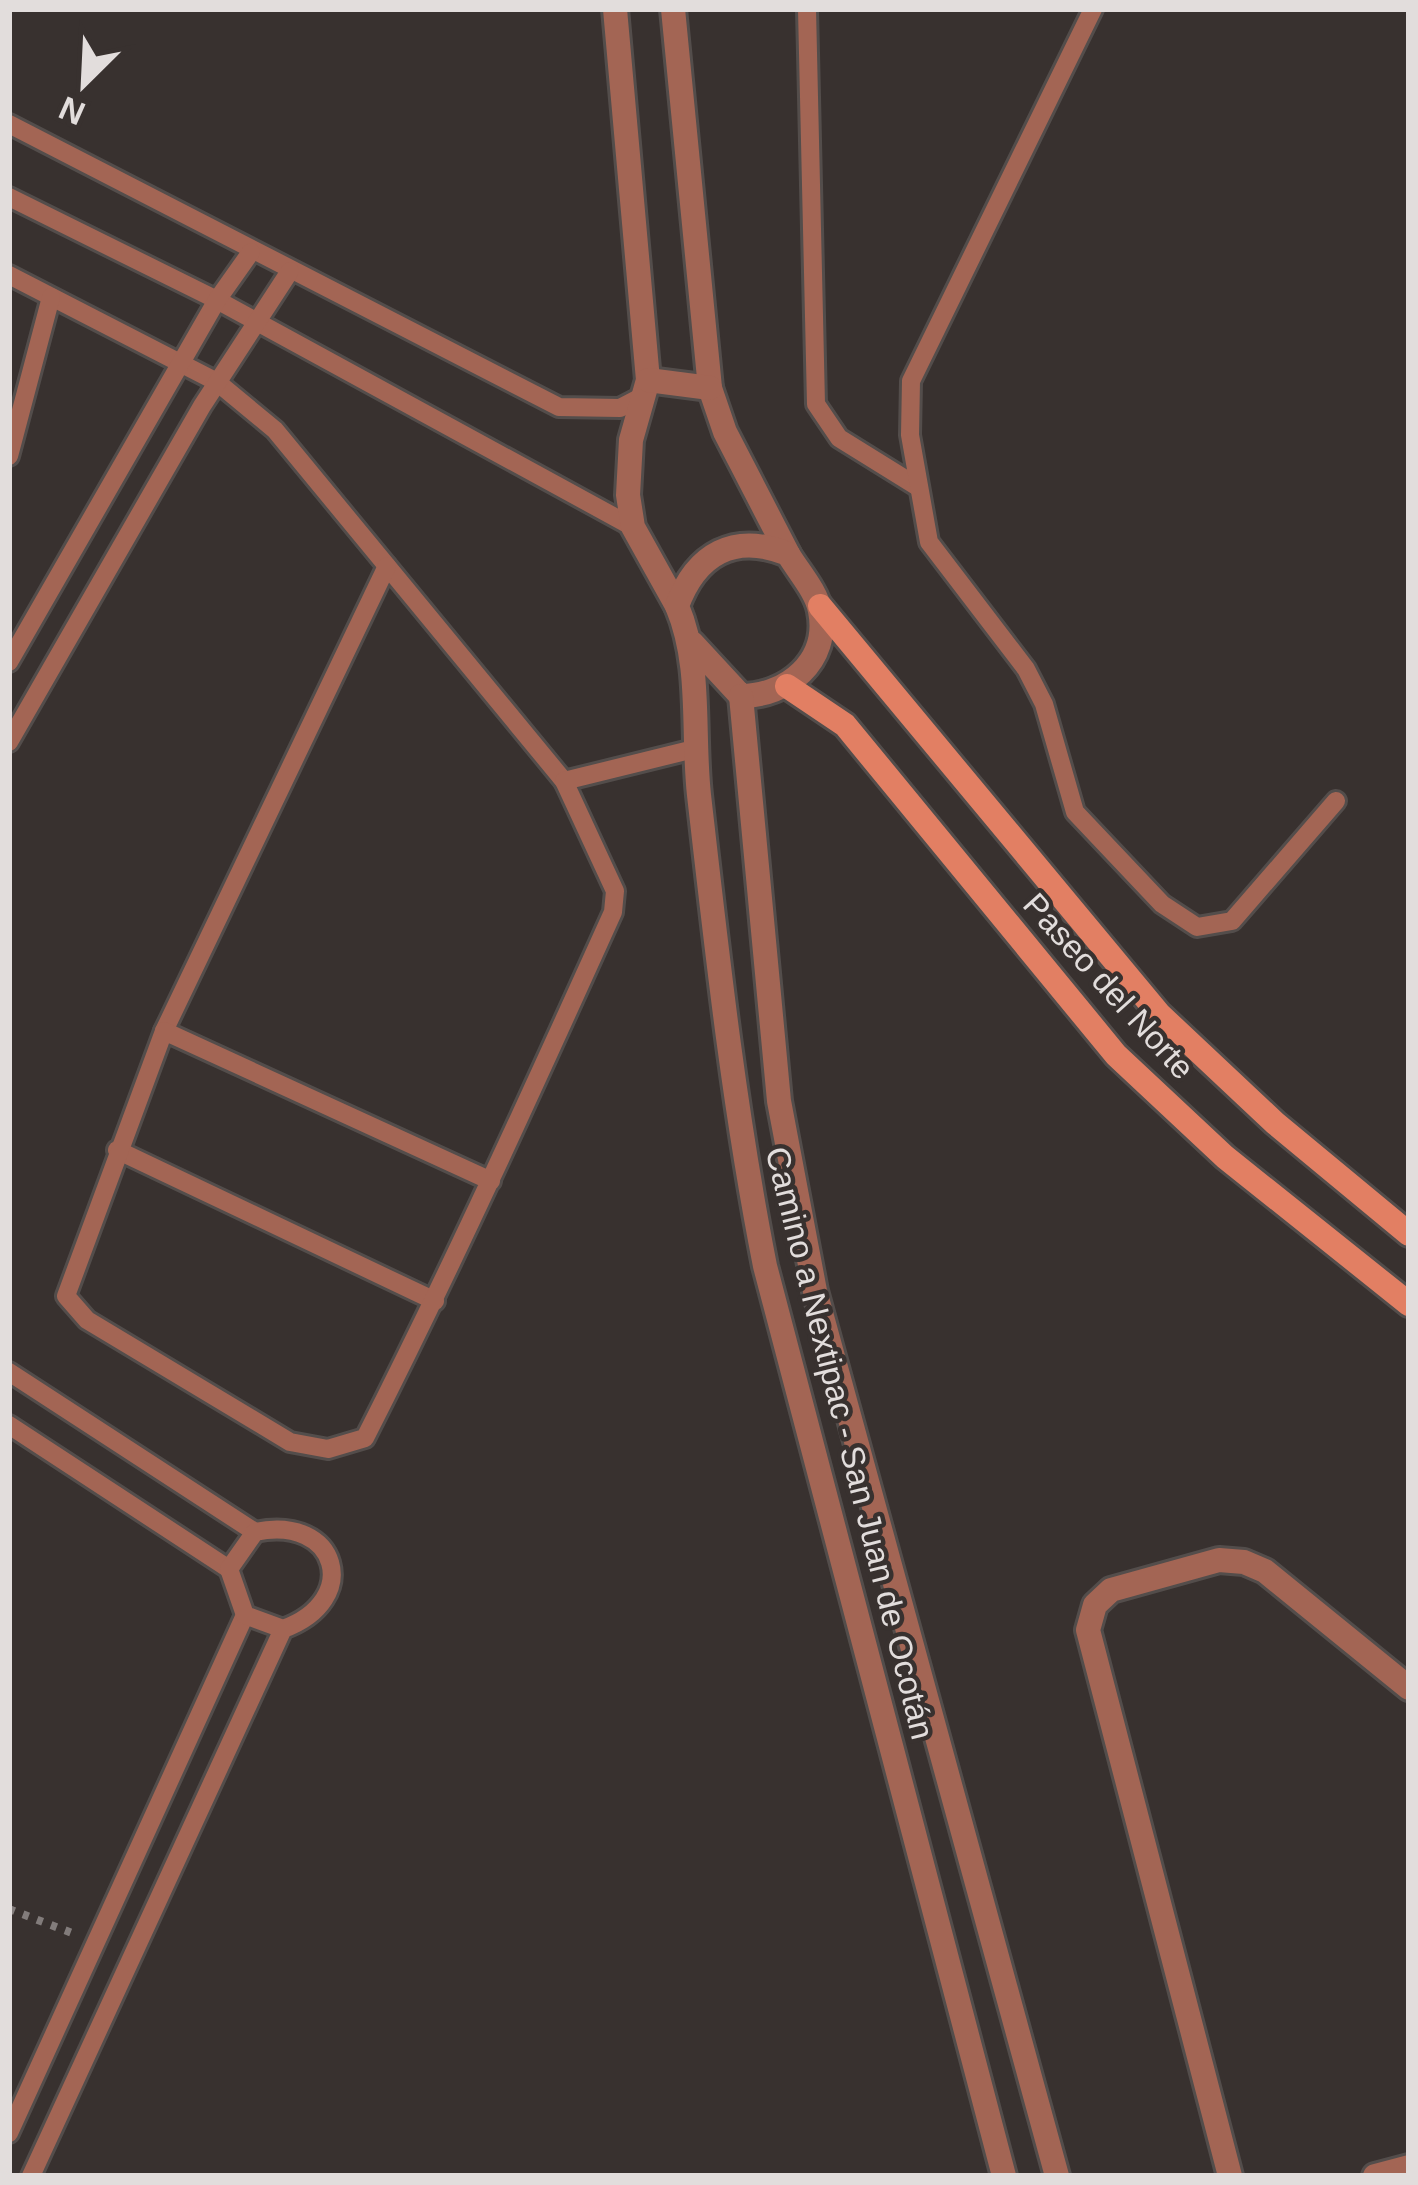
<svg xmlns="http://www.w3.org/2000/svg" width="1418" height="2185" font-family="Helvetica,sans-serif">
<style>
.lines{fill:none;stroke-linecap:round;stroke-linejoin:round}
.lane-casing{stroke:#534d4b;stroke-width:24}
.street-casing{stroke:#534d4b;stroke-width:30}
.secondary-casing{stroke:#534d4b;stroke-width:30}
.path{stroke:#827c7b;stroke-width:8;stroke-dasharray:6 9;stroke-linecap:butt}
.lane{stroke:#a36554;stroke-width:18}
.street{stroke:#a36554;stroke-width:24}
.secondary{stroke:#e27f63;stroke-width:24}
.labels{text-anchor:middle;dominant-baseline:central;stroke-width:9;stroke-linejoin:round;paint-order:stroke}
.street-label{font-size:33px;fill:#e2dddc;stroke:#38312f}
</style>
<rect width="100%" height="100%" fill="#38312f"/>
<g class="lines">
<!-- lane casing -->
<g class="lane-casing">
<g id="lane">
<path d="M807,9L816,404L839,438L918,487"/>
<path d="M1093,9L911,381L910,435L929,542L1026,669L1044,704L1075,812L1162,904L1197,927L1232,921L1336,801"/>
<path d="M9,124L559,407L620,408L643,396"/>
<path d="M9,197L217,300L633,527"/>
<path d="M9,275L217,382L275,430L564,781"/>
<path d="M9,456L51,297"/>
<path d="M9,662L217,300L251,252"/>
<path d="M9,742L202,406L290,271"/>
<path d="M164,1031L387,566"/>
<path d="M117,1150L435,1301"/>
<path d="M491,1181L164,1031L66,1296L87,1320L290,1442L328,1449L365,1438C453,1265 533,1089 613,912L615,891L564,781L694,749"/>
<path d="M9,1372L255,1532"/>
<path d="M9,1425L229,1569"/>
<path d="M9,2133L245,1615"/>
<path d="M31,2176L283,1629C363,1600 338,1514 255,1532L229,1569L245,1615L283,1629"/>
</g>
</g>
<!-- street casing -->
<g class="street-casing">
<g id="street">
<path d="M615,9L648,380L631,440L628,495L633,527L677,606"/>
<path d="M673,9L710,388L725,432L788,554"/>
<path d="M648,380L710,388"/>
<path d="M692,643L741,696C787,696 830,661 820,611C817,592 798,571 788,554C734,532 696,554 677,606C702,665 692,731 699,795C717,953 734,1109 765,1266L1004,2176"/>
<path d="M741,696L779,1101L815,1291L1057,2176"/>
<path d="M1230,2176L1088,1630L1095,1605L1111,1590L1219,1560L1244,1562L1265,1571L1409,1688"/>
<path d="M1375,2176L1409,2167"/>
</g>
</g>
<!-- secondary casing -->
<g class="secondary-casing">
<g id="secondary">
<path d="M820,606L1159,1014L1275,1123L1409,1234"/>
<path d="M787,686L845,725L1116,1055L1225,1157L1409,1304"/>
</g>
</g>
<!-- path -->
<path class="path" d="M9,1909L72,1933"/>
<!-- lane -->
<use href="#lane" class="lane"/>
<!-- street -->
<use href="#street" class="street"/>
<!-- secondary -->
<use href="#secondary" class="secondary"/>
</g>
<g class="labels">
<!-- street labels -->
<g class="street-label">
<text transform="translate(1109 986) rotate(48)">Paseo del Norte</text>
<text transform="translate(850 1443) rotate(76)">Camino a Nextipac - San Juan de Ocotán</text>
</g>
</g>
<!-- border -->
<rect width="1418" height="2185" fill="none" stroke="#e2dddc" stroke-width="24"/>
<!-- north arrow -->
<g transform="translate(84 84) rotate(204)" stroke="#38312f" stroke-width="9" paint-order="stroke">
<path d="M0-9L21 45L0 30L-21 45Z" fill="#e2dddc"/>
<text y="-18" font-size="33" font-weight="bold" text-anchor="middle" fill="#e2dddc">N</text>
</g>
</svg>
